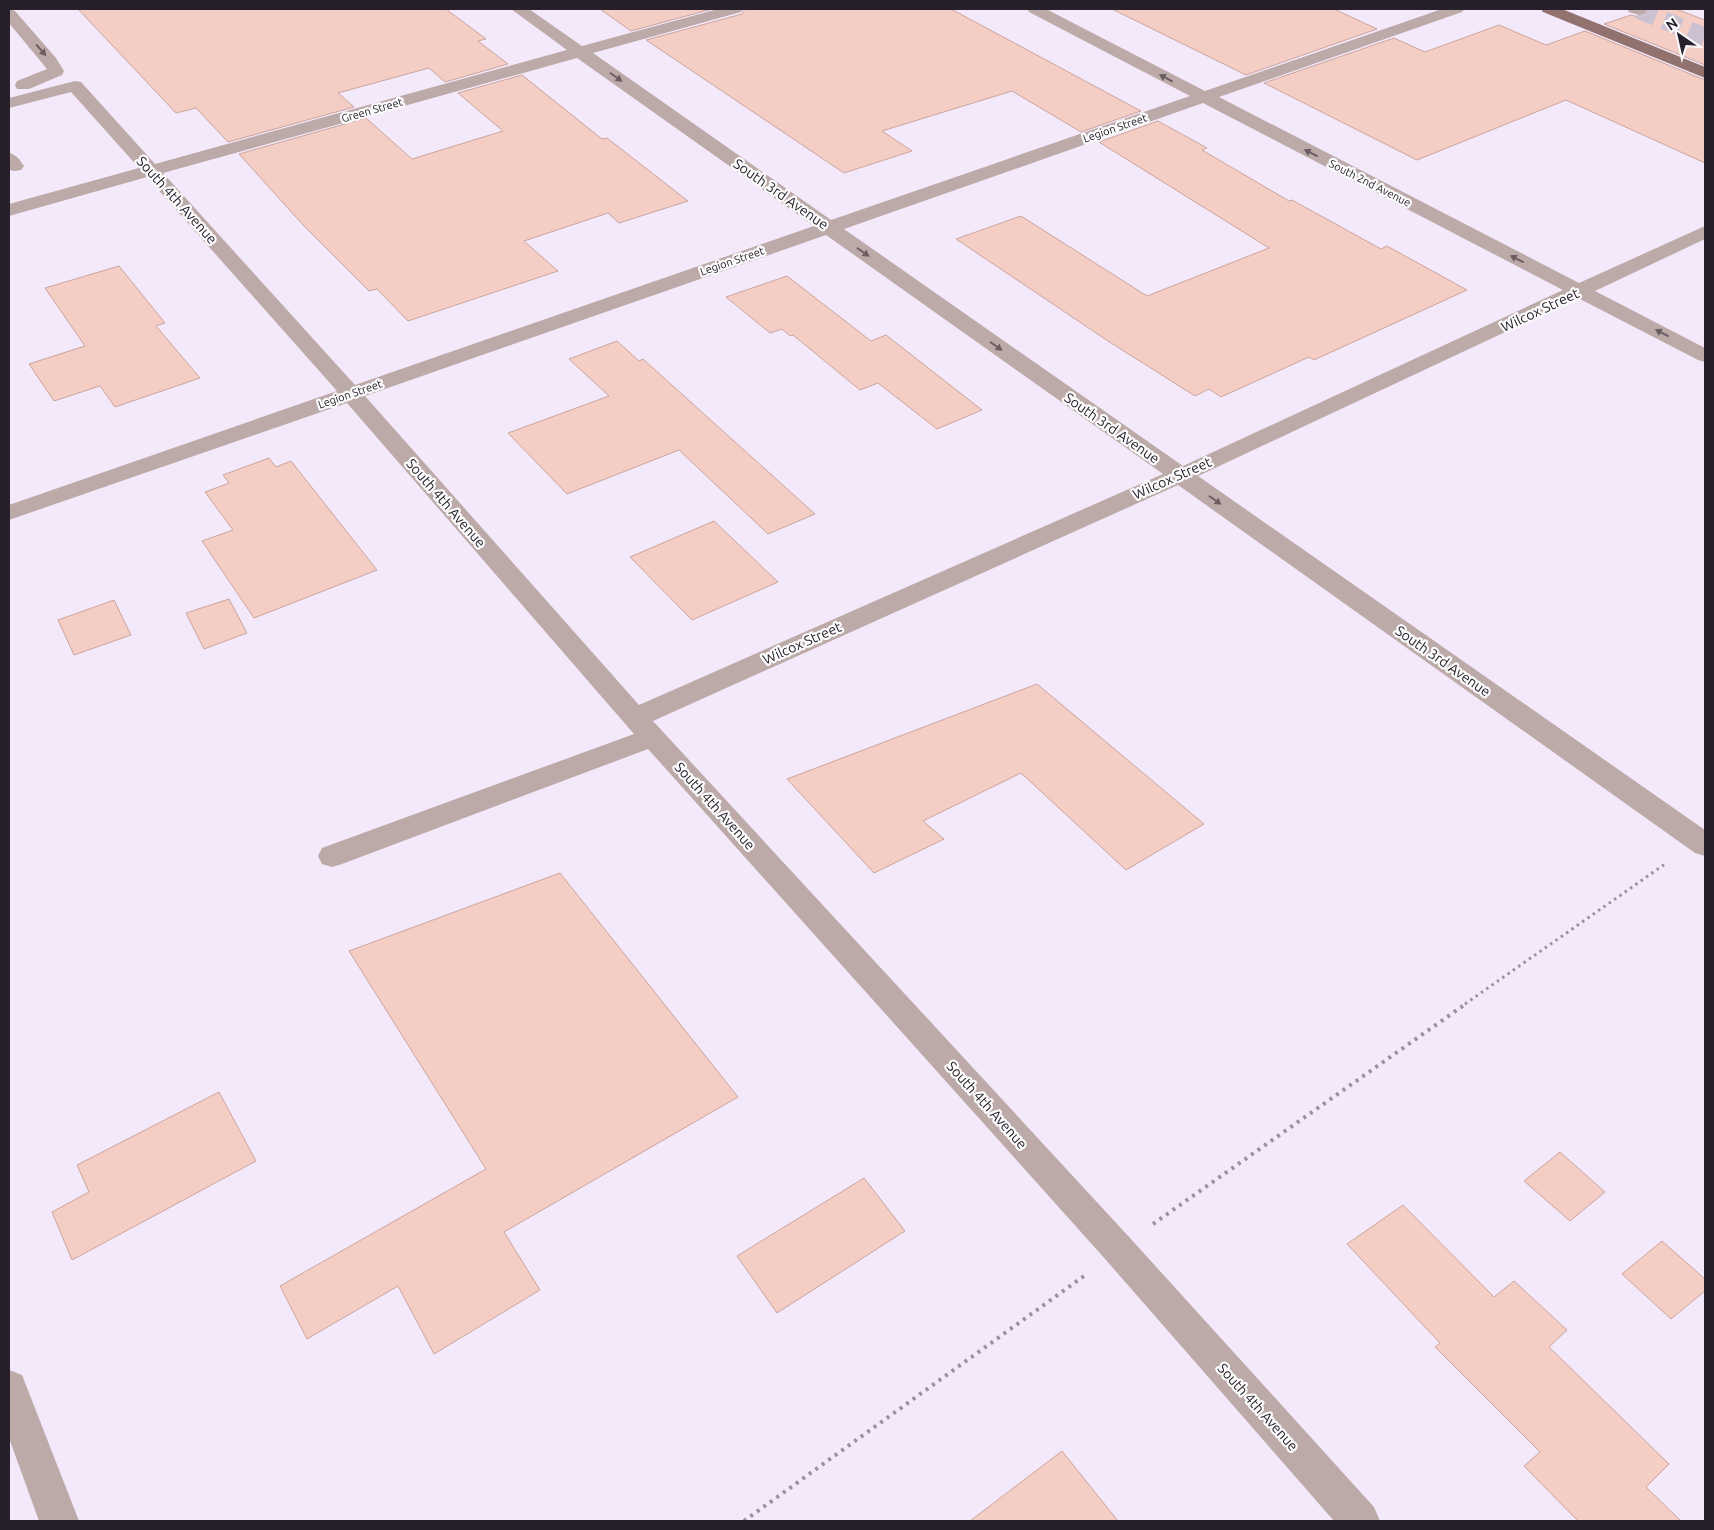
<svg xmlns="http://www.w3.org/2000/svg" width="1714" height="1530" font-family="Ubuntu,sans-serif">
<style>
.building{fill:#f4cdc5;stroke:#caa59d}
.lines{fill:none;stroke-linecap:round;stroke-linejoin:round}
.minor-tunnel{stroke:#cbc1d1;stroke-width:18;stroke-dasharray:18 9;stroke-linecap:butt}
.path-far1{stroke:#9a91a0;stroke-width:3;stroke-dasharray:2.5 4;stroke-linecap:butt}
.path{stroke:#9a91a0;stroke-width:4;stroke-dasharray:3 5;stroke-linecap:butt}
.minor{fill:#bcaaa8;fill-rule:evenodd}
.major{fill:#92726e;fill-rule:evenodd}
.oneway{fill:#6a5e63}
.labels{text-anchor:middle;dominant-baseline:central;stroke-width:4.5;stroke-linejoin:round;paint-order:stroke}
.far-street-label{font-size:11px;fill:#27202b;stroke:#fbfbfb}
.street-label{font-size:14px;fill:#27202b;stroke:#fbfbfb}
</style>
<rect width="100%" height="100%" fill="#f4e9fb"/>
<!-- building -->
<g class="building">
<path d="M78,9H446L486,39L478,41L508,64L445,82L429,68L338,93L354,107L228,142L196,108L176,113Z"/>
<path d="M600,9H712L631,31Z"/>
<path d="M745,9H951L1141,111L1081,132L1012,91L882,131L912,151L844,173L646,40L742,14Z"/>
<path d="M1112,9H1334L1377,29L1246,75Z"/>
<path d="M1648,9H1676L1705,20V65L1604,24L1631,15L1638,17L1646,15Z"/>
<path d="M1499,25L1546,45L1585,31L1705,80V163L1566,100L1417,160L1264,83L1394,38L1425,52Z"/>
<path d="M522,75L602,139L607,138L688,201L619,223L608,213L524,241L558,271L408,321L377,289L369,291L304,226L239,154L366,118L412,159L503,131L458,93Z"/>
<path d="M1158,121L1207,148L1202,150L1289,201L1292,200L1381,249L1387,246L1467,290L1314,360L1309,357L1221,397L1209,389L1195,396L1108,341L956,239L1021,216L1147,296L1269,248L1099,142Z"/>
<path d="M119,266L165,323L156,326L200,378L115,407L100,386L54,401L29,364L85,346L45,288Z"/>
<path d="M787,276L871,341L886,335L982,410L937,429L878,383L860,390L793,335L790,336L782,329L770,333L726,297Z"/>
<path d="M617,341L639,361L643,359L815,514L768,534L679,450L567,494L508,433L609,396L569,359Z"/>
<path d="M269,458L276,467L291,461L377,570L254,618L202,541L233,530L205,492L229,483L223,475Z"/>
<path d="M714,521L778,582L692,620L630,557Z"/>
<path d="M229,599L247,633L204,649L186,613Z"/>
<path d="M114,600L131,635L74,655L58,620Z"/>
<path d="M1037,684L1204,824L1126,870L1021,773L923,821L944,839L874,873L787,779Z"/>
<path d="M560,873L738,1097L504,1232L540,1290L434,1354L398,1286L307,1339L280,1286L486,1169L349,951Z"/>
<path d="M219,1092L256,1161L72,1260L52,1212L89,1192L77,1165Z"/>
<path d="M1560,1152L1605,1192L1570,1221L1524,1181Z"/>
<path d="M864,1178L905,1231L777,1313L737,1256Z"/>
<path d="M1403,1205L1494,1297L1514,1281L1567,1330L1549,1347L1669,1464L1646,1487L1681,1521H1578L1524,1466L1540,1452L1435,1347L1440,1343L1347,1244Z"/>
<path d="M1662,1241L1705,1279V1291L1671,1319L1622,1274Z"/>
<path d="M1062,1451L1118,1521H970Z"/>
</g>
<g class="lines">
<!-- minor-tunnel -->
<path class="minor-tunnel" d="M1639,10L1705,37"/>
<!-- path-far1 -->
<path class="path-far1" d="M1465,1004L1665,864"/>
<!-- path -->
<g class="path">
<path d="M1153,1224L1467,1003"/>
<path d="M744,1521L1084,1276"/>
</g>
<!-- minor -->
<g class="minor">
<path d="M9,9L15,11L56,58L64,71L62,75L29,89H17L15,85L17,81L47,69L9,23Z"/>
<path d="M511,9H529L582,46L718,9H743L741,12L593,53L831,220L1190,96L1029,12L1027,9H1046L1205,91L1442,9H1464L1462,12L1219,97L1579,283L1705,226V239L1595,291L1705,348V362L1698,360L1578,298L1198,476L1705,830V856L1695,853L1178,485L653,721L1130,1238L1374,1507L1380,1521H1334L1106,1260L648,749L342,864L332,867L322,864L318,856L322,848L634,734L347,403L9,520V505L337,391L147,177L9,216V204L139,168L71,92L9,108V98L75,81L81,82L155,164L567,50ZM577,58L814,226L355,385L163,173ZM1203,103L1563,290L1183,466L844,229ZM826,235L1163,474L639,705L365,396Z"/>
<path d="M1627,9H1646L1647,10L1645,13L1639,15L1629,12Z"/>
<path d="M9,153C17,155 19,159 24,166L21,170L15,171L9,170Z"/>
<path d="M9,1370L22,1375L79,1521H39L9,1438Z"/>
</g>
<!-- major -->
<path class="major" d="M1541,9H1562L1705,67V78L1543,12Z"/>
</g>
<!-- one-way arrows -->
<defs><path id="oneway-solid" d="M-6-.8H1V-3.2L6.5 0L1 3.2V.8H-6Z" transform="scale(1.25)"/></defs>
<g class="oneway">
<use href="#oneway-solid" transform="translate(41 50) rotate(49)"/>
<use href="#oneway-solid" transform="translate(616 77) rotate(35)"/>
<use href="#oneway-solid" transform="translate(1166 78) rotate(-152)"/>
<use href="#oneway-solid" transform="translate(1311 153) rotate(-153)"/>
<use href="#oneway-solid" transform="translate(863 252) rotate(35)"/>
<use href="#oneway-solid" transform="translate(1517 259) rotate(-153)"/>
<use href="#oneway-solid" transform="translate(1662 333) rotate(-153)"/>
<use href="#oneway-solid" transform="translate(996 346) rotate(35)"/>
<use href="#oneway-solid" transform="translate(1215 500) rotate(35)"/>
</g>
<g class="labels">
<!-- far-street labels -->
<g class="far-street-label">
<text transform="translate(372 110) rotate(-16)">Green Street</text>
<text transform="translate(1115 128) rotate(-19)">Legion Street</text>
<text transform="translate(1370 183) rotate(27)">South 2nd Avenue</text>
<text transform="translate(732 261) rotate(-19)">Legion Street</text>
<text transform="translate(350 394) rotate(-19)">Legion Street</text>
</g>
<!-- street labels -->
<g class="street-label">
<text transform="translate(781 194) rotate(35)">South 3rd Avenue</text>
<text transform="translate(177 200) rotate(48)">South 4th Avenue</text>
<text transform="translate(1540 310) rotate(-25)">Wilcox Street</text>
<text transform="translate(1112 428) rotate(35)">South 3rd Avenue</text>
<text transform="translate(1172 478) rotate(-24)">Wilcox Street</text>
<text transform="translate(446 503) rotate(49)">South 4th Avenue</text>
<text transform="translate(802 643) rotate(-24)">Wilcox Street</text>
<text transform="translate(1443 661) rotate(35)">South 3rd Avenue</text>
<text transform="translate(715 806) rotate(48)">South 4th Avenue</text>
<text transform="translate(987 1105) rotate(48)">South 4th Avenue</text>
<text transform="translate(1258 1407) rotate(48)">South 4th Avenue</text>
</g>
</g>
<!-- border -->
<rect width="1714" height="1530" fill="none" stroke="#27202b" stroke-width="20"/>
<!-- north arrow -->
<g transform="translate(1679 35) rotate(326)" stroke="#fbfbfb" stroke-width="4" paint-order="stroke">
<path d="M0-4L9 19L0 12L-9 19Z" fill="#27202b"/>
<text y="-8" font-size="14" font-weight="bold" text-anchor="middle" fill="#27202b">N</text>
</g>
</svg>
